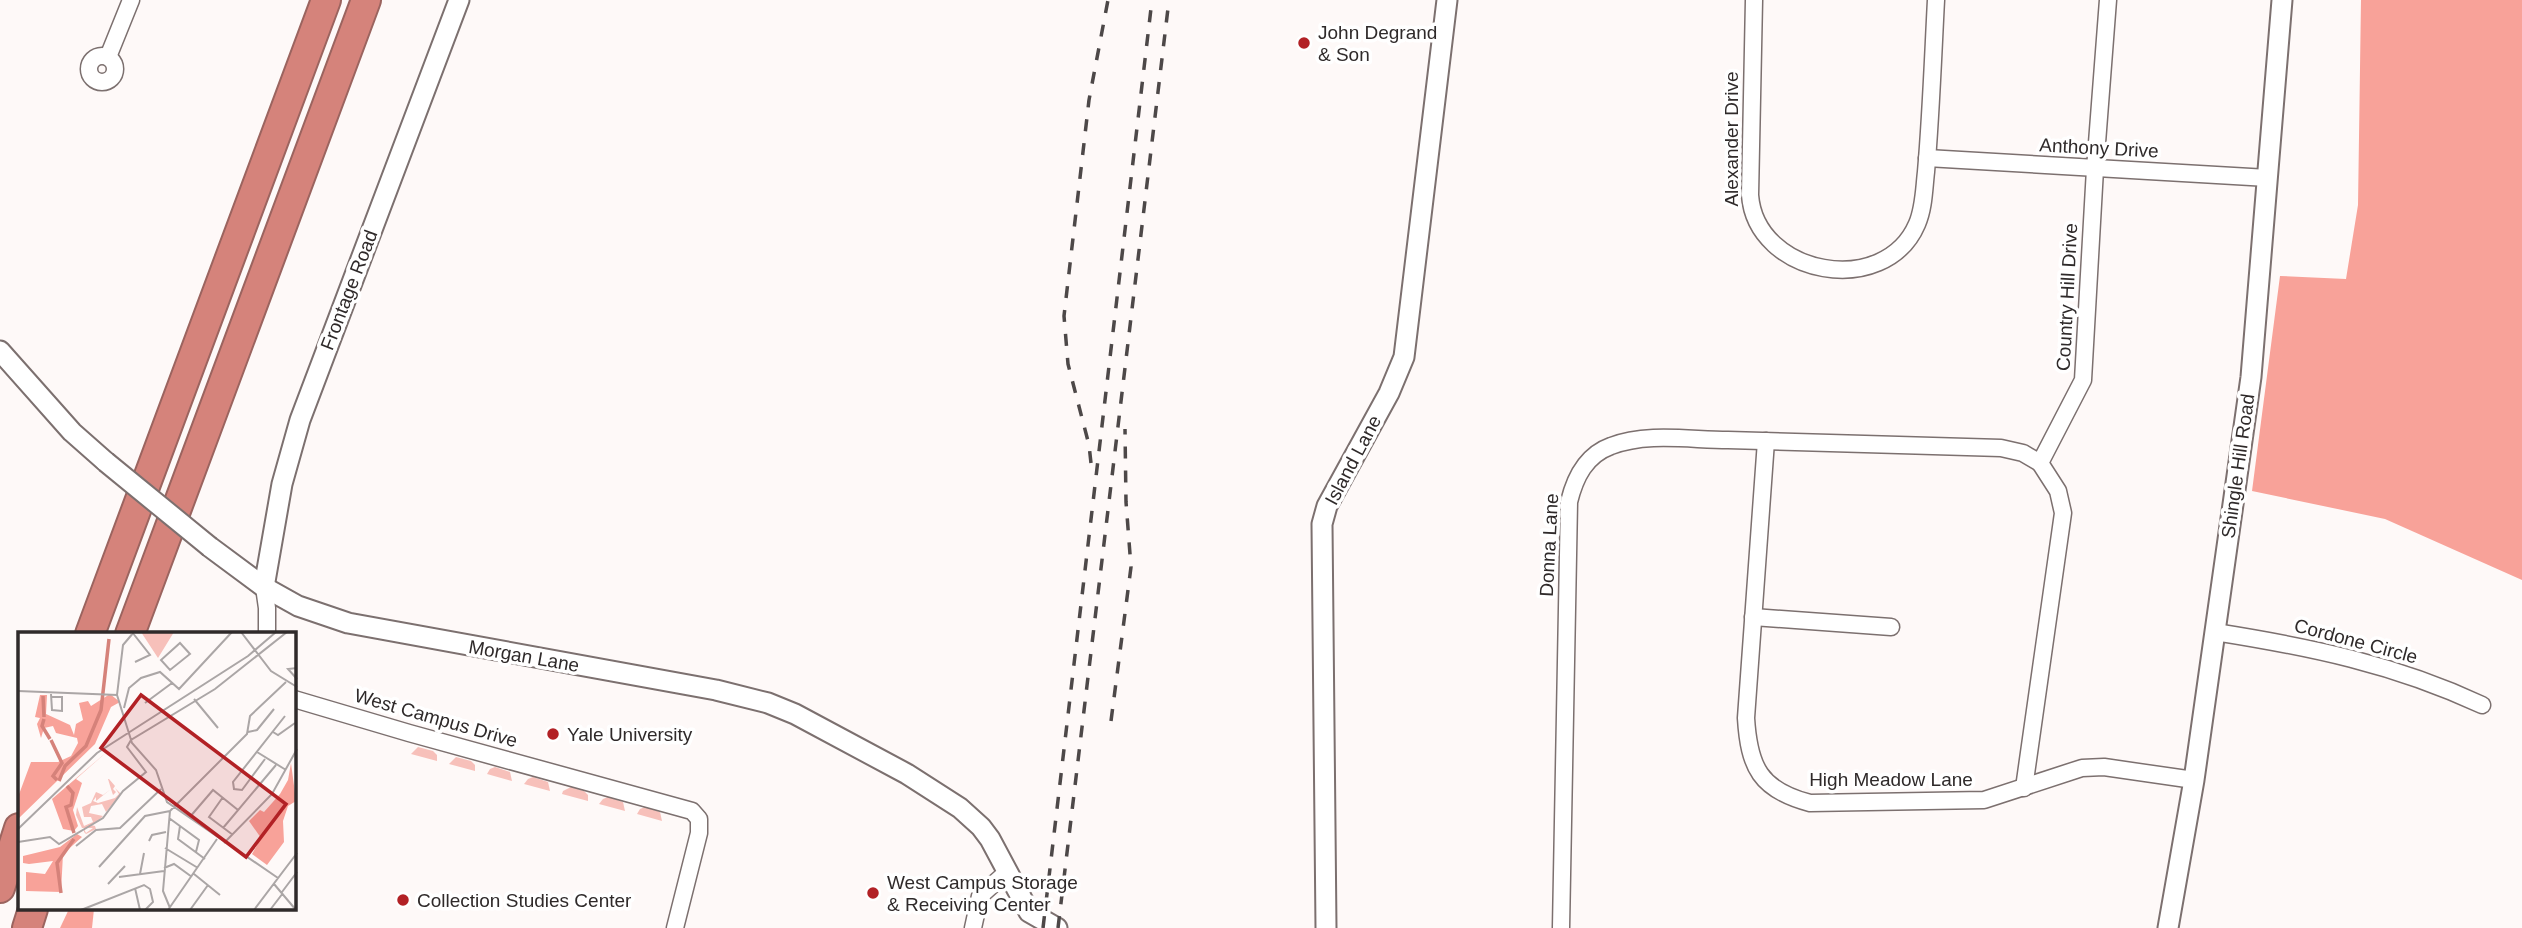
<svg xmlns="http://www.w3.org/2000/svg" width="2522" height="928" font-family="Helvetica,sans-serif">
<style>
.green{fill:#f7c0ba}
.forest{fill:#f8a299}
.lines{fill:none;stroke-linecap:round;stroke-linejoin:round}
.minor-casing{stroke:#7c706f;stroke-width:19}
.tertiary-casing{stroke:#7c706f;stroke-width:23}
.motorway-casing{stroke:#9b645f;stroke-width:32}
.minor{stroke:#fff;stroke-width:16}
.tertiary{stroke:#fff;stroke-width:19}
.motorway{stroke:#d5837b;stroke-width:28}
.rail{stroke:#4d4848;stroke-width:3.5;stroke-dasharray:12 12;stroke-linecap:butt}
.tertiary-bridge-casing{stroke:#7c706f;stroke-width:23;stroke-linecap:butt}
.tertiary-bridge{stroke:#fff;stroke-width:19}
.poi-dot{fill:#b22125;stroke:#fff;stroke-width:2.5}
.labels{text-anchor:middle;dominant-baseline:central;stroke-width:7;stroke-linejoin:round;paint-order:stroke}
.poi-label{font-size:19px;fill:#2f2a2a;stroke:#fff;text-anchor:start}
.street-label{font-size:19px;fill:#2f2a2a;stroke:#fff}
.inset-river{fill:none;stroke:#d5827a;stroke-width:3.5}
.inset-road{fill:none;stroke:#aba6a6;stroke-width:2}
.view{fill:#b22125;fill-opacity:0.15;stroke:#b22125;stroke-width:3.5}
.inset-edge{fill:none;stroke:#2f2a2a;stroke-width:3.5}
</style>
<rect width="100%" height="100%" fill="#fef9f8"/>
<!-- green -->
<g class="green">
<path d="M418,747L433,751L437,755V761L411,754Z"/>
<path d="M456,757L471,761L475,765V771L449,764Z"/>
<path d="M495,767L510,772L512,781L487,774L490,769Z"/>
<path d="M533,777L548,782L550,791L524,784L528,779Z"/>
<path d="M571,787L584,791L588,795V801L562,794L563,791Z"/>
<path d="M608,797L623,802L625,811L599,804L603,799Z"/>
<path d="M645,807L660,812L662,821L637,814L640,809Z"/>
</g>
<!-- forest -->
<g class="forest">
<path d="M2361,0H2522V580L2385,519L2252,491L2280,276L2346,279L2358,205Z"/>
<path d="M69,909H94L92,928H60Z"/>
</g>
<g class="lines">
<!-- minor casing -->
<g class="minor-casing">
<g id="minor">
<path d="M1754,0L1750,195C1756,276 1885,299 1917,224C1924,208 1924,189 1926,172C1931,115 1933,57 1936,0"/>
<circle cx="102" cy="69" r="13"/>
<path d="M108,57L131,0"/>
<path d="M1927,158L2268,178"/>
<path d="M1766,441L1746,718C1749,767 1760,790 1810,803L1984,800L2082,768L2104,767L2194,780"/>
<path d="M264,587L267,608V634"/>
<path d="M1753,617L1891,627"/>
<path d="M2215,632C2310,647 2394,664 2482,705"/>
<path d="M294,699L409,733L692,811L699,819V833L675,928"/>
<path d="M2024,788L2063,513L2058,491L2040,463L2083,380L2095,169L2108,0"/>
<path d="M973,928L980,896L1007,872"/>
<path d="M1561,928L1569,502C1575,477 1586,455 1611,446C1647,432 1691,440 1728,440C1819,442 1910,446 2001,448L2023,453L2040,463"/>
</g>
</g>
<!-- tertiary casing -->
<g class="tertiary-casing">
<g id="tertiary">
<path d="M0,351L72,432L106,462"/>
<path d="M210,547L264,587L298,606L348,623L716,690L768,703L795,714L907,774L960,808L981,827L990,839L1029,912L1057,928"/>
<path d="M264,587L282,484L300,420L459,0"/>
<path d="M1326,928L1322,524L1327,506L1389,393L1404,357L1447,0"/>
<path d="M2168,928L2194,780L2251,377L2282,0"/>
</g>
</g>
<!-- motorway casing -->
<g class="motorway-casing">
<g id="motorway">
<path d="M90,634L326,0"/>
<path d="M130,634L366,0"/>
<path d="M0,888L19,828"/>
<path d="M27,928L33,909"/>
</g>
</g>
<!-- minor -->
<use href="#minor" class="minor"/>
<!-- tertiary -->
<use href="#tertiary" class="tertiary"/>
<!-- motorway -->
<use href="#motorway" class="motorway"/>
<!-- rail -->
<g class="rail">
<path d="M1091,463L1089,445L1068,364L1064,316L1089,100L1108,0"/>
<path d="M1111,721L1131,567L1126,502L1125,429"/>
<path d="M1043,928L1152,0"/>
<path d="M1058,928L1169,0"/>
</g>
<!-- tertiary-bridge casing -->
<g class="tertiary-bridge-casing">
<path id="tertiary-bridge" d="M106,462L210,547"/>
</g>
<!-- tertiary-bridge -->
<use href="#tertiary-bridge" class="tertiary-bridge"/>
</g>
<!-- markers -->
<g class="poi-dot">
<circle cx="1304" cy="43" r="7"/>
<circle cx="553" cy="734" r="7"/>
<circle cx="873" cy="893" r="7"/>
<circle cx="403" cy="900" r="7"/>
</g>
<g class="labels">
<!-- poi labels -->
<g class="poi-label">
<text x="1318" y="32">John Degrand<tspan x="1318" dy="22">&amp; Son</tspan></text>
<text x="567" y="734">Yale University</text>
<text x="887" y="882">West Campus Storage<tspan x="887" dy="22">&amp; Receiving Center</tspan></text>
<text x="417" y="900">Collection Studies Center</text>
</g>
<!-- street labels -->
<g class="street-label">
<text transform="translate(1731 139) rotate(-90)">Alexander Drive</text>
<text transform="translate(2099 148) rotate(3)">Anthony Drive</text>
<text transform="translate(349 290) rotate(-69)">Frontage Road</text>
<text transform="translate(2067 297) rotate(-87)">Country Hill Drive</text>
<text transform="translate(1353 460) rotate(-62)">Island Lane</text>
<text transform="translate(2238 466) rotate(-82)">Shingle Hill Road</text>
<text transform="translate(1549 545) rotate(-87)">Donna Lane</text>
<text transform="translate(2356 641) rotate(15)">Cordone Circle</text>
<text transform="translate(524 656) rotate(10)">Morgan Lane</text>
<text transform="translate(436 718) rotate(16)">West Campus Drive</text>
<text x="1891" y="779">High Meadow Lane</text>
</g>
</g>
<!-- overview -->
<g transform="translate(18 632)">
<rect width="278" height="278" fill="#fef9f8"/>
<path d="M123,0H156L140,26ZM90,147H91L97,154L95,157L98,160L95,163L93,157L78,169V165L75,169L80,171L97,166L101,162L97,156L102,161V163L88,180L84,172L73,174L71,181L85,184L81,188L72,193L70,192L77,194L78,197L68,202L66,200V197L68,201L75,196H64L58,183L59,175L66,194L75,190L73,185H66L64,175L73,171L78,160L85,163L93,157Z" fill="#f7c0ba"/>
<path d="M92,62L102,70L93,75L77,112L0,187V165L13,130H40L53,124L60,111L59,106L38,101L35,94L26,96L23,106L19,92L22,86L17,85L22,63H29L28,82L52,93L56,103L58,92L65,88L61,71L70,69L73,74ZM91,118L58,147L64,151L55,178L60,194L56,199L45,197L34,167ZM273,131L278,169L270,174L265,189L266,210L249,233L234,222L243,206L231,189L242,178L246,180L262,162L270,148ZM59,202L64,205L45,222L43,260L8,259V240L27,242L35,229L11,232L5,231V224L42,215Z" fill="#f8a299"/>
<path class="inset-river" d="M25,64L26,85M26,87L24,94L32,107M33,108L44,131L35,144L39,148M41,149L47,134L68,114L83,78L91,7M49,154L55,161L53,173L48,175L56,201M43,261L39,231L56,207"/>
<path class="inset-road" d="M114,0L132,23L117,30M223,0L253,39L279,55M162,11L172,22L152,38L143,28ZM279,36L270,37L279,47M0,59L99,63L114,111L138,138L149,170L260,246M33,62L34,78L44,79V65H34M99,63L105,13L116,0M176,67L200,96M127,71L154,51M106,76L111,56L123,46L142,40L161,57L214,0M230,100L239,98L256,77M255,100L260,103L277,91M239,120L268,138M247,127L224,158L216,157L215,150L267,84M205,165L191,185L215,203M151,186L181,208L178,220M171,186L195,158L220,178M162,194L160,207L187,227M205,196L258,133M0,197L79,121L230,24L258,0M131,209L134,203L148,200M0,210L32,205L41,212L85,186L105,159L128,140L109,115L113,108L197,57L269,0M206,211L254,162L279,117M58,214L78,198L102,196L143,157M147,216L180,236M81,235L127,184L152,179M146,236L156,232L174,245M122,242L126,221M176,242L202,263M101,245L146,239M90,252L107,234M256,252L278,278M117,256L122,278M264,260L279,240M152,276L145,259L152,179L229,102L232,84L268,50M63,278L126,253L132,257L135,270L127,278M150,278L199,207M172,278L190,253M236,278L279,221M252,278L265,261"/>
<path class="view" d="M123,63L268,172L228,225L83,116Z"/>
<rect width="278" height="278" class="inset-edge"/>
</g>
</svg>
